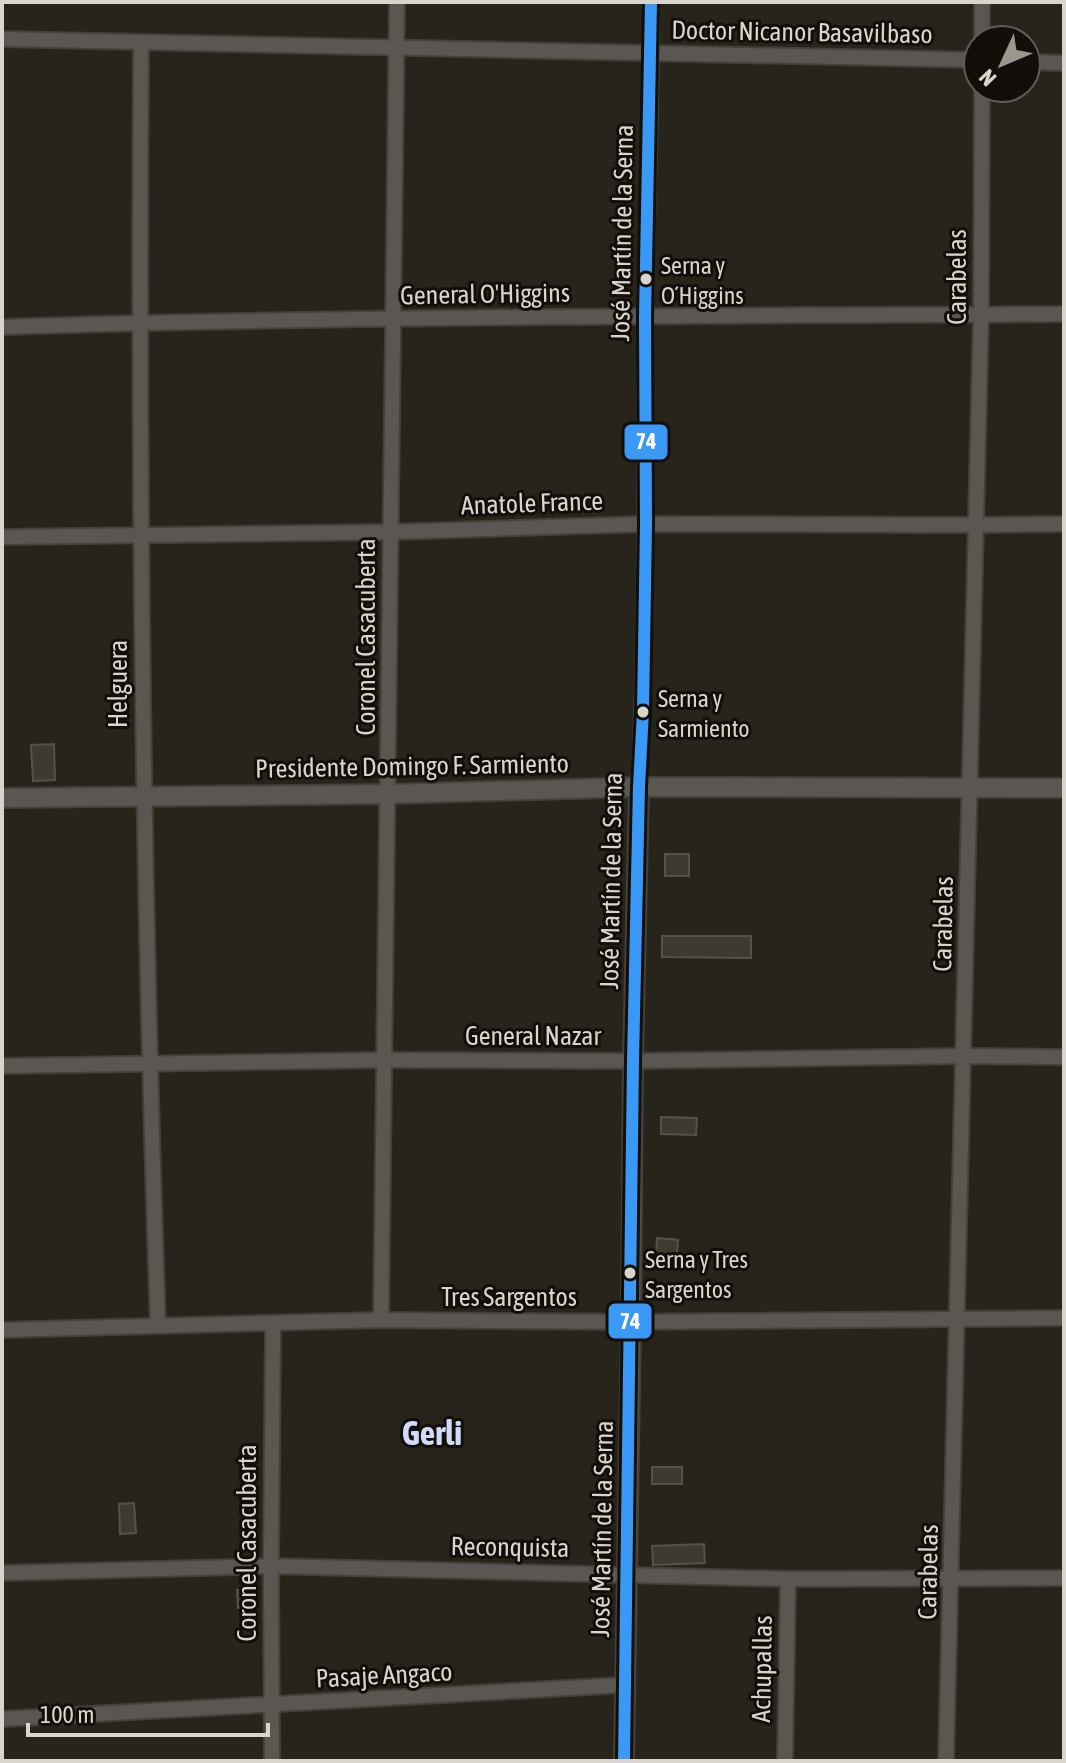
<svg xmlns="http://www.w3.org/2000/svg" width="1066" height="1763" font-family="'Asap Condensed',sans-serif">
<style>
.building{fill:#3f3a2f;stroke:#55524b;stroke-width:2}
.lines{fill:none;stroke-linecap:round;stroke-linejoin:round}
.minor-casing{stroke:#44413b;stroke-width:18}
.tertiary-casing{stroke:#44413b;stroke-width:22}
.minor{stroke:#5a5752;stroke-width:14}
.tertiary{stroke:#5a5752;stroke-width:18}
.bus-1-casing{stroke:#120e09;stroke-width:18}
.bus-1{stroke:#3a99f6;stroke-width:12}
.bus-dot{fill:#dad5cc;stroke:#120e09;stroke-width:3}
.labels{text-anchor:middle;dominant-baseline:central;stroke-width:6;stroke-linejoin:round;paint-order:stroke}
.bus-label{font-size:24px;fill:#dad5cc;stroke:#120e09;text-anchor:start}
.street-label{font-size:26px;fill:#dad5cc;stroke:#120e09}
.district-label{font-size:34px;font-weight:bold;fill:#d1dbf7;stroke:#120e09}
.line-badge{stroke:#120e09;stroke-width:3}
.badge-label{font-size:22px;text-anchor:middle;font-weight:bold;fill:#fff}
</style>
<rect width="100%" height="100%" fill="#27241c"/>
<!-- building -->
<g class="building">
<path d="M54,744L55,780L33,781L31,745Z"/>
<rect x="665" y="854" width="24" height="22"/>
<path d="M662,936H751V958L662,957Z"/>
<path d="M661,1117L697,1118L696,1135L661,1134Z"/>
<path d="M657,1238L678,1240L677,1256L656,1254Z"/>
<rect x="652" y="1467" width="30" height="17"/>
<path d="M134,1503L136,1533L120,1534L119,1504Z"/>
<path d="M704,1544L705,1563L653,1565L652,1546Z"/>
<path d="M255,1589L256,1607L238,1608L237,1590Z"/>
</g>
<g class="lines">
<!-- minor casing -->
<g class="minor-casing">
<g id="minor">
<path d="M2,39L978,60"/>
<path d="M982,40V2"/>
<path d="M141,42C138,470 143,898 158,1325"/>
<path d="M1026,62L1064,63"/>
<path d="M2,327C356,316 710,316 1064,314"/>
<path d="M2,537L391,532L646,524L976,525L1064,524"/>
<path d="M639,787C647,631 645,475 645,319C646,213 652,108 651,2"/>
<path d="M2,1066L385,1060L633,1061L965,1056L1064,1057"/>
<path d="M381,1320L397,2"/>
<path d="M2,1330L381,1320L631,1322L1064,1318"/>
<path d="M2,1573L271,1566L788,1579L1064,1578"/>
<path d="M2,1719L624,1685"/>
<path d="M272,1761L271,1566L273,1325"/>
<path d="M785,1761L788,1579"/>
<path d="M946,1761L981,314L982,88"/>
</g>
</g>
<!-- tertiary casing -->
<g class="tertiary-casing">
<g id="tertiary">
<path d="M2,798L389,794L639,787L1064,788"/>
<path d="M624,1761L631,1322L633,1061L639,787"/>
</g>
</g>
<!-- minor -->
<use href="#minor" class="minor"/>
<!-- tertiary -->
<use href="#tertiary" class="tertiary"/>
<!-- bus-1 casing -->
<g class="bus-1-casing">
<path id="bus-1" d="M624,1761L633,1061L639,787L643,711L646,524L645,317L651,2"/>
</g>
<!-- bus-1 -->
<use href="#bus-1" class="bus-1"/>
</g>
<!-- markers -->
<g class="bus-dot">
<circle cx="646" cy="279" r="7"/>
<circle cx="643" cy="712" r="7"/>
<circle cx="630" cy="1273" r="7"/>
</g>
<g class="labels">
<!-- bus labels -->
<g class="bus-label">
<text x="661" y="265">Serna y<tspan x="661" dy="30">O´Higgins</tspan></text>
<text x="658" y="698">Serna y<tspan x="658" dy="30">Sarmiento</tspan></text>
<text x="645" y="1259">Serna y Tres<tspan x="645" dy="30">Sargentos</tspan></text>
</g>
<!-- street labels -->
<g class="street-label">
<text transform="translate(802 32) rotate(1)">Doctor Nicanor Basavilbaso</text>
<text transform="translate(622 233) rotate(-89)">José Martín de la Serna</text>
<text transform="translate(957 277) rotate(-90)">Carabelas</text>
<text transform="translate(485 294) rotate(-1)">General O'Higgins</text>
<text transform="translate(532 503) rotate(-2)">Anatole France</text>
<text transform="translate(366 637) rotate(-90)">Coronel Casacuberta</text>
<text transform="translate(118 684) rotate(-90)">Helguera</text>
<text transform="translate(412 766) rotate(-1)">Presidente Domingo F. Sarmiento</text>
<text transform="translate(611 881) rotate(-89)">José Martín de la Serna</text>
<text transform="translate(943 924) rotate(-89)">Carabelas</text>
<text x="533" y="1036">General Nazar</text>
<text x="509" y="1297">Tres Sargentos</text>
<text transform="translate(602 1529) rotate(-89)">José Martín de la Serna</text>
<text transform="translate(247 1543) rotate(-90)">Coronel Casacuberta</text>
<text transform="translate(510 1547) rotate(1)">Reconquista</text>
<text transform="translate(928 1572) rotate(-89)">Carabelas</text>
<text transform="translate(762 1669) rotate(-89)">Achupallas</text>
<text transform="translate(384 1675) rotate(-3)">Pasaje Angaco</text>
</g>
<!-- district labels -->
<g class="district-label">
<text x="432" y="1432">Gerli</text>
</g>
</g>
<g class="line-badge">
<rect x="623" y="423" width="46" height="38" rx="8" fill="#3a99f6"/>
<rect x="607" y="1302" width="46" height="38" rx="8" fill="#3a99f6"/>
</g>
<g class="badge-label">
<text x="646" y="449">74</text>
<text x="630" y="1329">74</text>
</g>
<!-- border -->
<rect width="1066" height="1763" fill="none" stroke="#dad5cc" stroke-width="8"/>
<!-- north arrow -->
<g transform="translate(1002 64) rotate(226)"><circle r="38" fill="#120e09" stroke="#625e57" stroke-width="2"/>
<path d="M0-6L14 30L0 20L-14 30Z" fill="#9b978e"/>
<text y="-12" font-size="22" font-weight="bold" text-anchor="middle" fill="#dad5cc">N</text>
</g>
<!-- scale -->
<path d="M28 1723v12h240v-12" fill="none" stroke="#dad5cc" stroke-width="4"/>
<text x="40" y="1723" font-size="24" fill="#dad5cc" stroke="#120e09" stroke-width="6" paint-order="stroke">100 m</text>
</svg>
